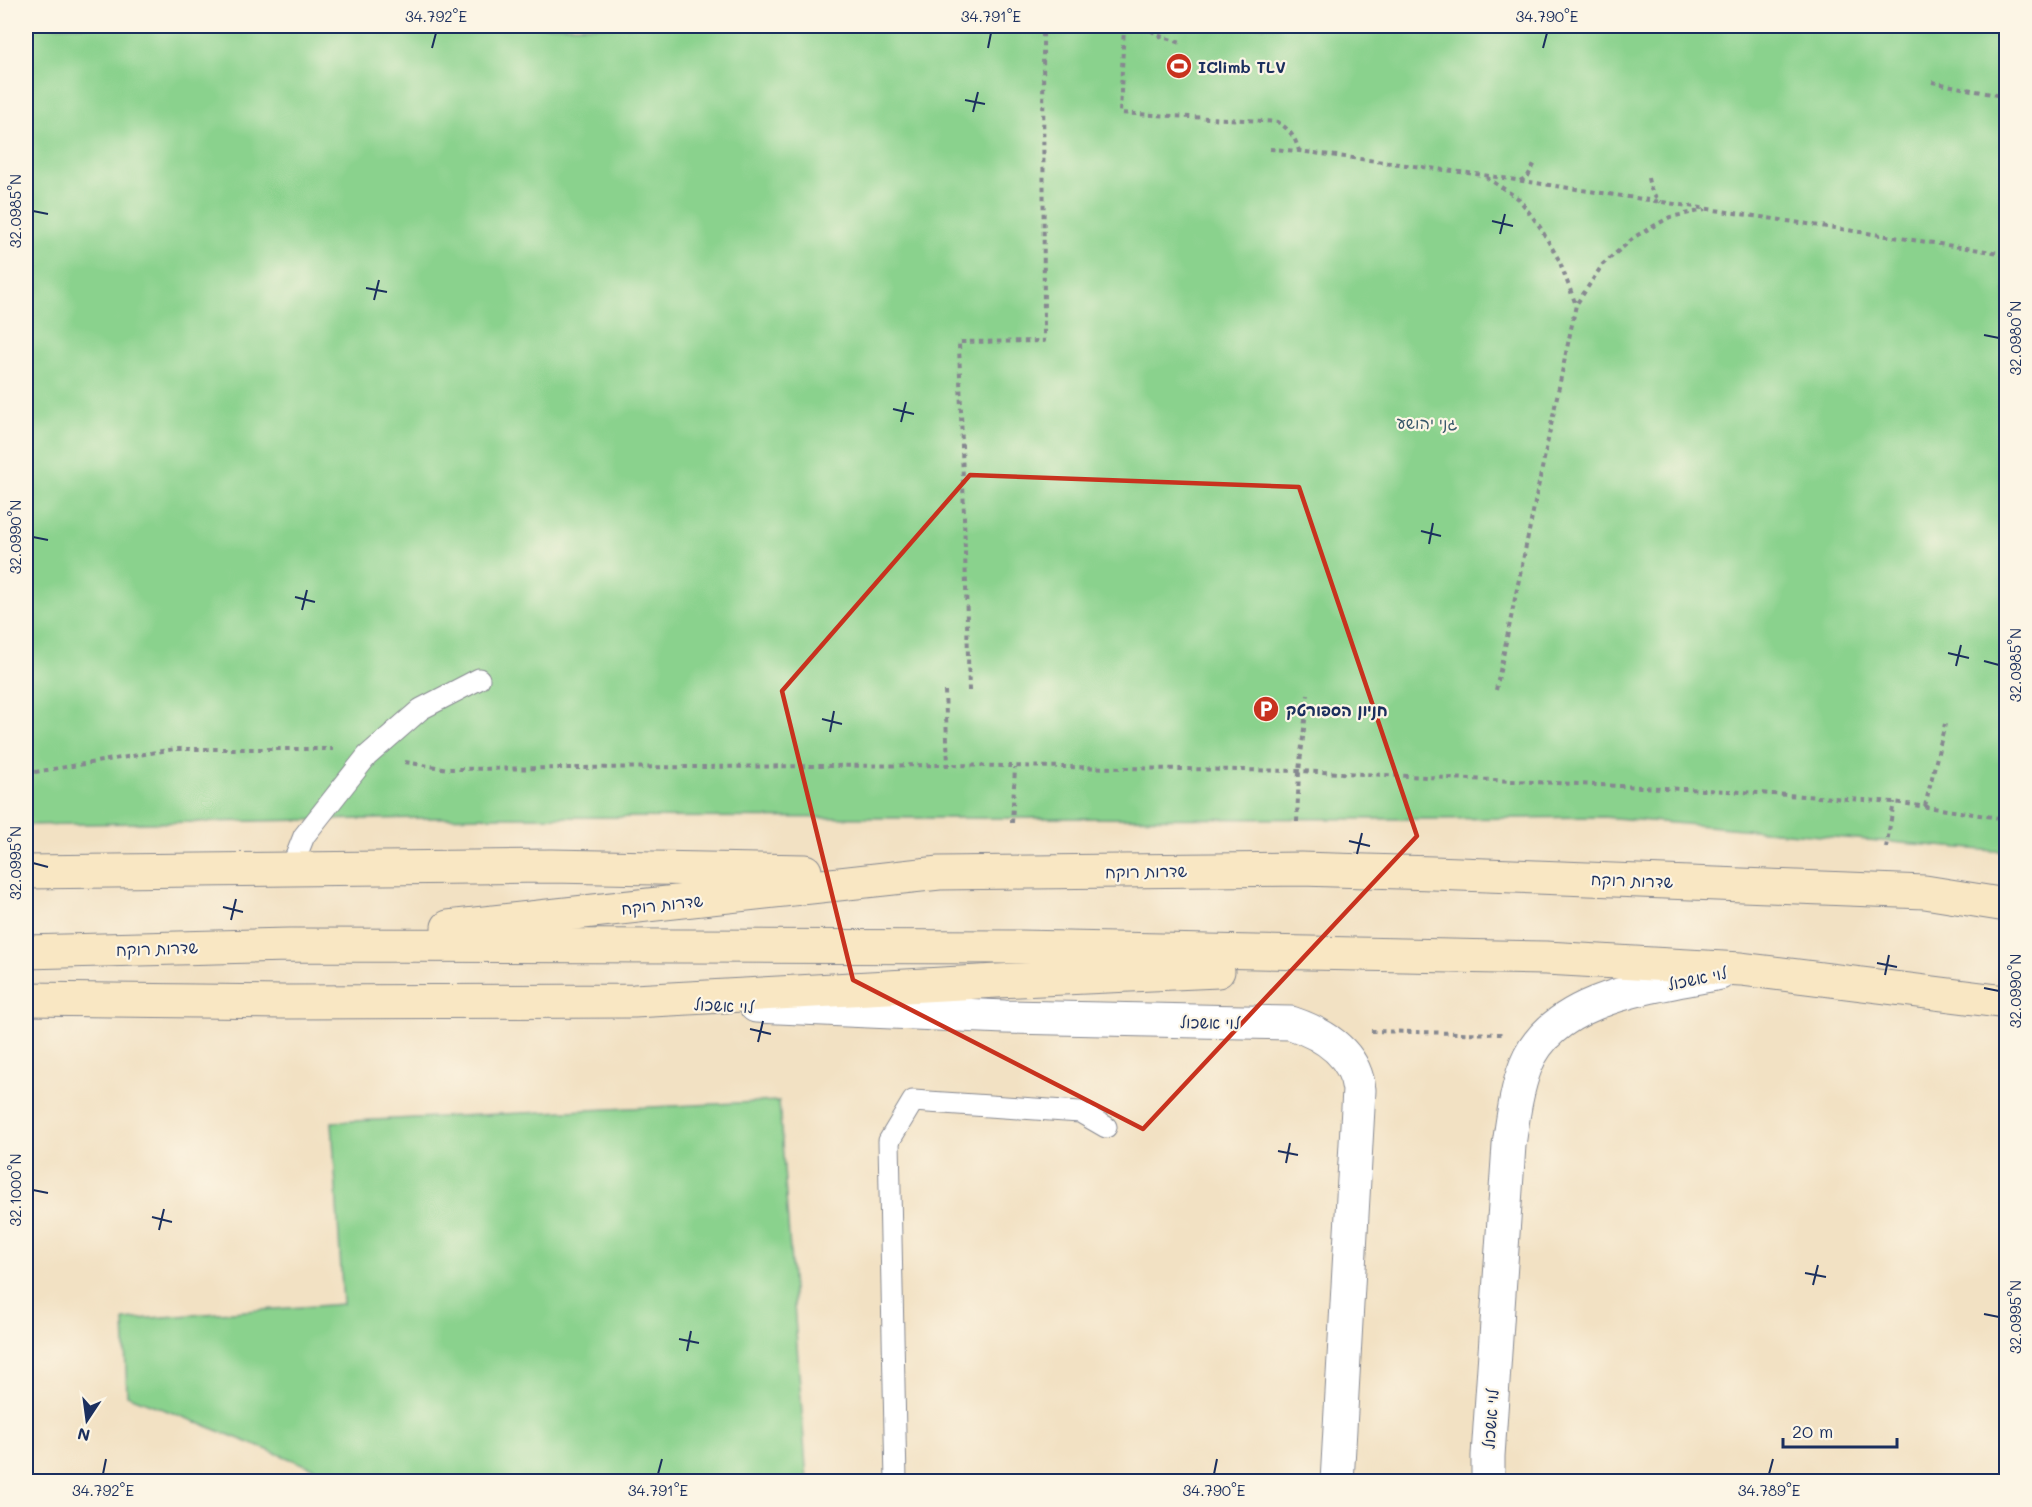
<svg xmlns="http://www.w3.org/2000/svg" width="2032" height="1507" font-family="Mali,'Playpen Sans Hebrew',sans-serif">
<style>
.green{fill:#8ad28d;stroke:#528076;stroke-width:1.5}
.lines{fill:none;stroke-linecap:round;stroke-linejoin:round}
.service-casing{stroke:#868890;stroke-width:23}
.minor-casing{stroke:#868890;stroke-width:35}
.secondary-casing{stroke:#868890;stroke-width:35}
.path{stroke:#868890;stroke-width:4;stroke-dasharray:4.5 4.5;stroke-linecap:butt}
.service{stroke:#fff;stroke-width:21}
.minor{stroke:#fff;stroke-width:33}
.secondary{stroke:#f9e7c3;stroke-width:33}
.marked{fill:none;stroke:#c8321e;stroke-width:4.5;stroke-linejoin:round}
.ticks{fill:none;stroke:#1b2f5e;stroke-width:2}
.labels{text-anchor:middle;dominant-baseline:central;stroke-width:4.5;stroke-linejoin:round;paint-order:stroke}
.poi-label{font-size:16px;font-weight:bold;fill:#1b2f5e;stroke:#fcf5e5;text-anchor:start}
.park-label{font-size:16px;fill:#37586a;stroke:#fcf5e5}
.street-label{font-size:16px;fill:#1b2f5e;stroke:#fcf5e5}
.neatline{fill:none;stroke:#1b2f5e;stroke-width:2}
.ticks-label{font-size:15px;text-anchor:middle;fill:#1b2f5e}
</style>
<rect width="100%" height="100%" fill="#fcf5e5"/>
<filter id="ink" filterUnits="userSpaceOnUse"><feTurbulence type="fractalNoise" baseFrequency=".0167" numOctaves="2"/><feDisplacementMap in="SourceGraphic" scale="12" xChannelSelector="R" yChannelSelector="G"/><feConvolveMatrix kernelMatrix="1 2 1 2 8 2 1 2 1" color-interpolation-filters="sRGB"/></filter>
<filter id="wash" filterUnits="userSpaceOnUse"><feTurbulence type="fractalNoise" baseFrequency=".008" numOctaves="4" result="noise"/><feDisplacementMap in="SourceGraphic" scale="24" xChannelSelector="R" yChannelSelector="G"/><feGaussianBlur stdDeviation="1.35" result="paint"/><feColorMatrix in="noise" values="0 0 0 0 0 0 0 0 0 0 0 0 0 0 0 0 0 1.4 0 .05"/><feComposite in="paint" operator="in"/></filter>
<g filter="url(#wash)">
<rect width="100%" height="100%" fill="#f2e1c3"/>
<!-- green -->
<g class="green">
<path d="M26,26H2006V852L1603,817L1431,819L487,817L26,825Z"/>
<path d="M779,1101L807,1481H347L127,1395L124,1320L343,1304L332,1122Z"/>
</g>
</g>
<g filter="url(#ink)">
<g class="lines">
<!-- service casing -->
<g class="service-casing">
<g id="service">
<path d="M291,869L304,836L367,756L421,709L479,679"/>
<path d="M896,1482L889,1141L913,1101L1080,1112L1106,1127"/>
</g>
</g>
<!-- minor casing -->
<g class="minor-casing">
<g id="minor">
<path d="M756,1006L1005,1017L1291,1023C1324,1034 1355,1053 1359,1090L1337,1482"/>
<path d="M1488,1482V1456L1509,1145C1513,1118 1516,1091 1526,1065C1553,996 1656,986 1720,973"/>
</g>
</g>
<!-- secondary casing -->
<g class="secondary-casing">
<g id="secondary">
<path d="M26,872L551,866L805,871"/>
<path d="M448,927L939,873L1301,869L1433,873L1925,892L2006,905"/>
<path d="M26,952L289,945L1021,947L1546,958L1741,969L2006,1002"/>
<path d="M26,999L282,1002L634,1001L997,981L1218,971"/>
</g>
</g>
<!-- path -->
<g class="path">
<path d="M1124,26L1120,113L1278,122C1290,130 1295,137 1299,151"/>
<path d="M1143,26L1160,36L1181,43"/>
<path d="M1932,82L2006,97"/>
<path d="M1270,149L1299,151L1483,175L2006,254"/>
<path d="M1486,177L1519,199L1540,227L1559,260L1576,305"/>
<path d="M1648,178C1650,189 1653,195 1661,202"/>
<path d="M1520,181L1528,176L1536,161"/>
<path d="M1496,690L1576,305L1603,264L1636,236L1670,217L1705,210"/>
<path d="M945,691L948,765"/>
<path d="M969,691L959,342L1044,341L1043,26"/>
<path d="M405,762L448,769L948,765L1299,771L1727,791L1894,802L2006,819"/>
<path d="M26,772H35L175,749H333"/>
<path d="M1925,806L1945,724"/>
<path d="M1297,822L1299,771L1308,695"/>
<path d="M1012,823L1015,768"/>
<path d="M1886,848L1894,802"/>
<path d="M1371,1031L1502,1034"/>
</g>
<!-- service -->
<use href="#service" class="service"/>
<!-- minor -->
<use href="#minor" class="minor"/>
<!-- secondary -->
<use href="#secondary" class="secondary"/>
</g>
</g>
<!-- marked area -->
<path class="marked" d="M970,475L1299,487L1417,836L1143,1129L853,980L782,691Z"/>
<!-- ticks -->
<path class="ticks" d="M432,48L436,33M988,48L991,33M1543,48L1547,33M965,100L985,104M973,112L978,92M33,211L48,214M1492,221L1513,226M1500,234L1505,214M366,288L387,292M374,300L379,280M1984,335L1999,338M893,409L914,414M901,422L906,402M1421,531L1441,536M33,537L48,540M1429,544L1433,523M295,597L315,602M302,610L307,590M1948,653L1969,658M1984,661L1999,665M1956,666L1961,645M822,719L842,724M830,732L834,711M1349,841L1370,846M1357,854L1362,833M33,863L48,867M223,907L243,912M231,920L236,899M1877,963L1897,967M1885,975L1889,955M1984,988L1999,991M750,1029L771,1034M758,1042L763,1021M1278,1151L1298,1155M1286,1163L1290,1143M33,1190L48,1193M152,1217L172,1222M159,1230L164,1209M1805,1273L1826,1277M1813,1285L1818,1265M1984,1314L1999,1317M679,1339L699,1343M687,1351L691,1331M103,1474L106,1459M658,1474L662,1459M1214,1474L1217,1459M1769,1474L1773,1459"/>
<!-- icons -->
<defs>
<g id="stadium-disc" transform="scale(1.35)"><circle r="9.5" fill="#c8321e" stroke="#fcf5e5"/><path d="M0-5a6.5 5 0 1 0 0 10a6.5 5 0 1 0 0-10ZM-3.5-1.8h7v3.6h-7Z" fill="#fff"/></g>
<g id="parking-disc" transform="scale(1.35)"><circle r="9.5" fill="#c8321e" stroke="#fcf5e5"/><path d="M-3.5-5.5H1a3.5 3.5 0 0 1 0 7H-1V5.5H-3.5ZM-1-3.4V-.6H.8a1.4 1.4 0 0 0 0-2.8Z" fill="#fff"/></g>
</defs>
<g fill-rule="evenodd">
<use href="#stadium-disc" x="1179" y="66"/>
<use href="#parking-disc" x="1266" y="709"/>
</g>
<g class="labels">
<!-- poi labels -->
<g class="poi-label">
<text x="1198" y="66">IClimb TLV</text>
<text x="1286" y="709">חניון הספורטק</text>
</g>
<!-- park labels -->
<g class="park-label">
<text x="1427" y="422">גני יהושע</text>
</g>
<!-- street labels -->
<g class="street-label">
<text transform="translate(1146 871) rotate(-1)">שדרות רוקח</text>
<text transform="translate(1632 880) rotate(2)">שדרות רוקח</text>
<text transform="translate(662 904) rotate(-6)">שדרות רוקח</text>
<text transform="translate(157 948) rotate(-2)">שדרות רוקח</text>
<text transform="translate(1697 978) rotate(-12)">לוי אשכול</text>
<text transform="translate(724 1005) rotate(3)">לוי אשכול</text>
<text transform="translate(1210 1022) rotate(1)">לוי אשכול</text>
<text transform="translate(1490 1419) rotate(-86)">לוי אשכול</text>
</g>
</g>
<!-- margin -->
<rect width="2032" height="1507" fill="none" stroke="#fcf5e5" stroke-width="66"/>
<!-- north arrow -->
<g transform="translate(87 1420) rotate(193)" stroke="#fcf5e5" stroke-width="4.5" paint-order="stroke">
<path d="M0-4.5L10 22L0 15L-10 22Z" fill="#1b2f5e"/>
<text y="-9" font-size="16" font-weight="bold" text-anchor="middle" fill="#1b2f5e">N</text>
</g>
<!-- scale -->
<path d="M1783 1438v9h114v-9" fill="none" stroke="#1b2f5e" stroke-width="3"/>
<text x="1792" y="1438" font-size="18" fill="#1b2f5e" stroke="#fcf5e5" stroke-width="4.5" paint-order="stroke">20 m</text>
<rect x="33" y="33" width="1966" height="1441" class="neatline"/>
<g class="ticks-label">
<text x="436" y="22">34.792°E</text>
<text x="991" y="22">34.791°E</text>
<text x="1547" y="22">34.790°E</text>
<text transform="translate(16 211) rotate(-90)" y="5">32.0985°N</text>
<text transform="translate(2016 338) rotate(-90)" y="5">32.0980°N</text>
<text transform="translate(16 537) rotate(-90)" y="5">32.0990°N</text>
<text transform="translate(2016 665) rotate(-90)" y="5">32.0985°N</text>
<text transform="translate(16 863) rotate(-90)" y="5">32.0995°N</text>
<text transform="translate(2016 991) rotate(-90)" y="5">32.0990°N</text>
<text transform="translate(16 1190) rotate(-90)" y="5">32.1000°N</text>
<text transform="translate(2016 1317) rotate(-90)" y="5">32.0995°N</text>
<text x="103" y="1496">34.792°E</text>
<text x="658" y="1496">34.791°E</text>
<text x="1214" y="1496">34.790°E</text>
<text x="1769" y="1496">34.789°E</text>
</g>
</svg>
